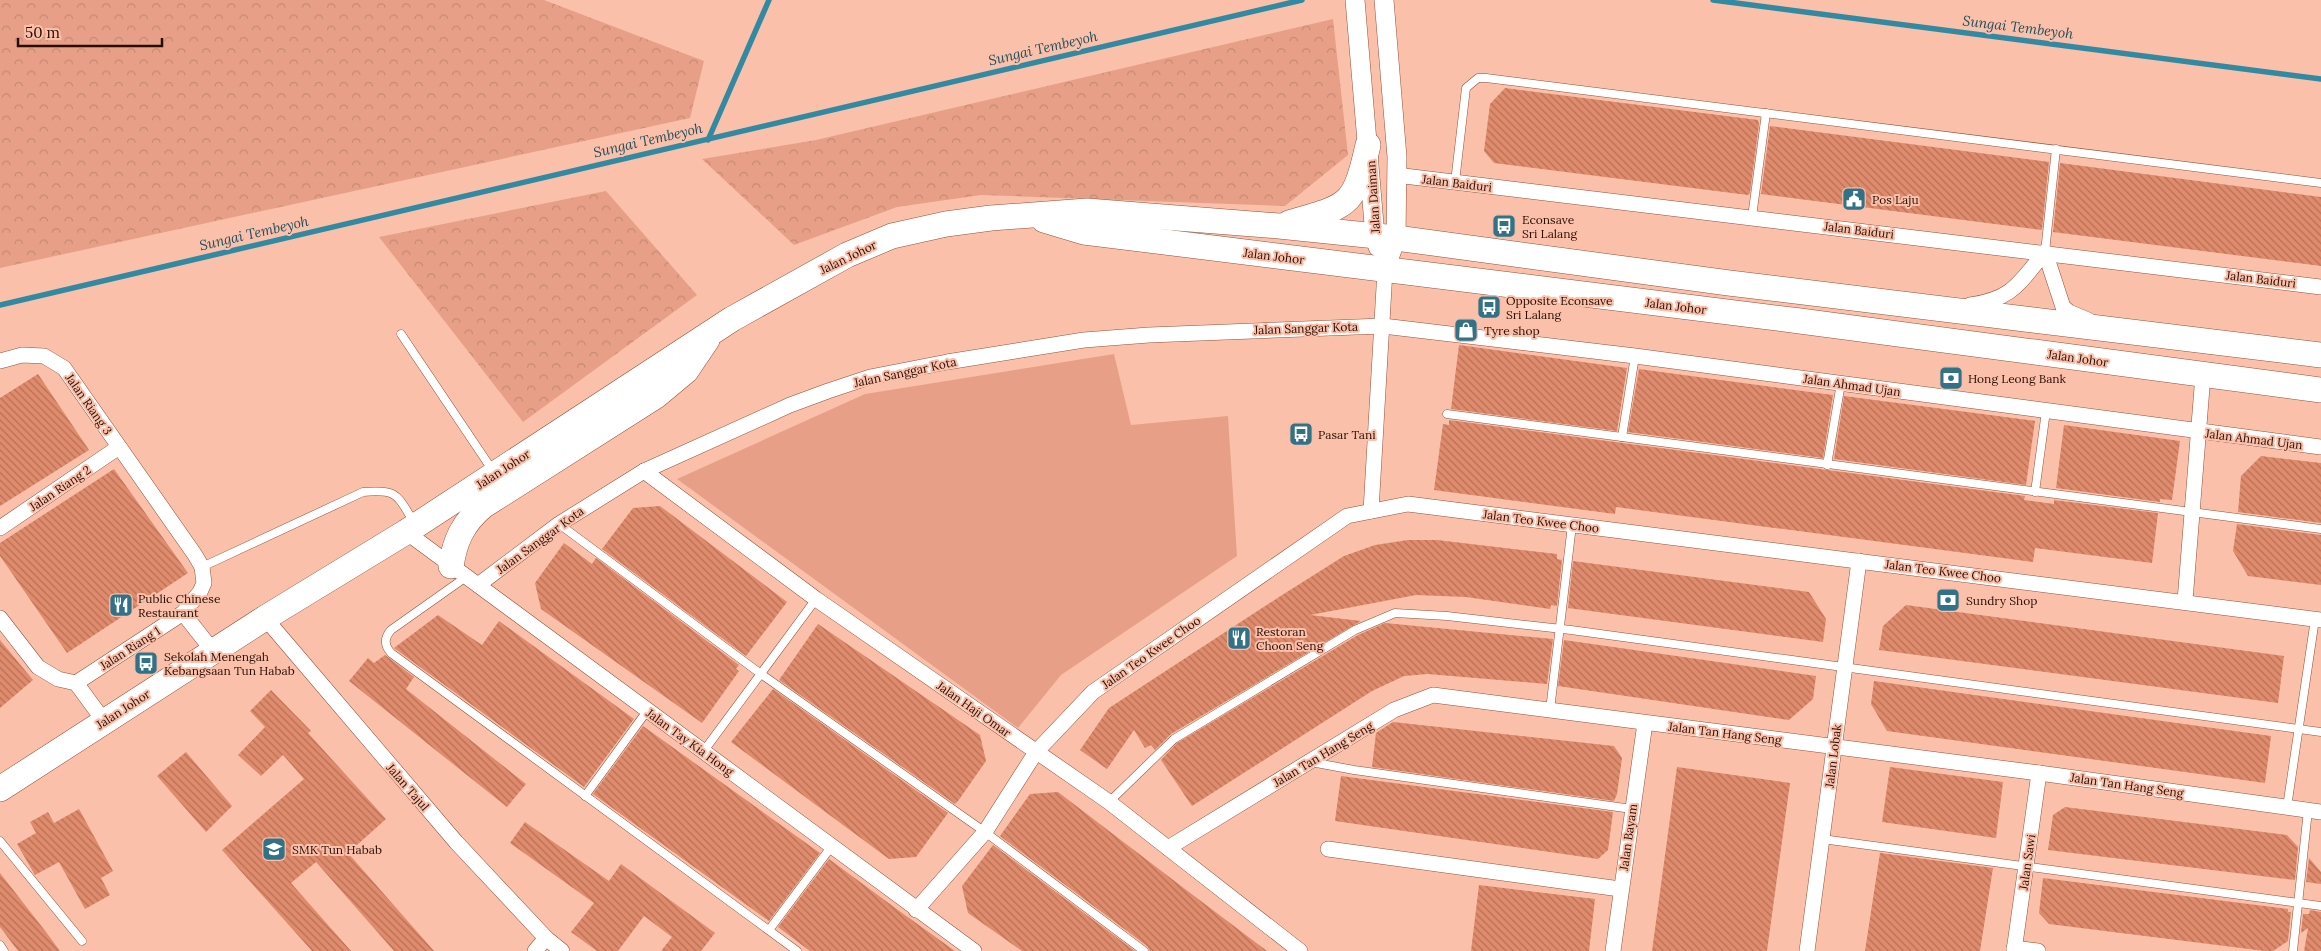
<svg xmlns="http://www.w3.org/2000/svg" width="2321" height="951" font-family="Lora,serif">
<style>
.grass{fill:#e7a087}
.forest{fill:url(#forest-crowns)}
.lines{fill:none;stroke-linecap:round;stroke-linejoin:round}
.stream{stroke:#3289a2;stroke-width:5.5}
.building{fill:url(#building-back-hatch)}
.service-casing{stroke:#91513a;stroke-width:9}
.minor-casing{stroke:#91513a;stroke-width:16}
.tertiary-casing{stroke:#91513a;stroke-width:20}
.trunk-casing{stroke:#91513a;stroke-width:26}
.service{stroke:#fff;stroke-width:8}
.minor{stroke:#fff;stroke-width:15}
.tertiary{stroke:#fff;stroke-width:19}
.trunk{stroke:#fff;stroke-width:25}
.labels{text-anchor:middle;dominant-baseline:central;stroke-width:4;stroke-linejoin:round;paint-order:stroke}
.street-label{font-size:12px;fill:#270e05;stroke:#fbc0aa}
.poi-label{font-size:12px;fill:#270e05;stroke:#fbc0aa;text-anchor:start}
.water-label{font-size:14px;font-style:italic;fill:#20505f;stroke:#fbc0aa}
</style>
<defs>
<pattern id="forest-crowns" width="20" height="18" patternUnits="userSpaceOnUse" patternTransform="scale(1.25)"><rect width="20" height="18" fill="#e7a087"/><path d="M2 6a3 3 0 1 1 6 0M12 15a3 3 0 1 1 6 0" fill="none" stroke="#c68973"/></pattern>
<pattern id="building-back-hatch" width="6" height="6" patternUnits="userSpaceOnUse" patternTransform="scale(1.25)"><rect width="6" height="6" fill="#df8b6c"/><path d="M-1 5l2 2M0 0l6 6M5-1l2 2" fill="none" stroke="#b57057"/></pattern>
</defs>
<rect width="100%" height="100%" fill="#fbc0aa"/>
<!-- grass -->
<path class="grass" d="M1114,354L1131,425L1228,416L1237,556L1061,675L1018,728L677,479L865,394Z"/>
<!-- forest -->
<g class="forest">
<path d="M0,0H544L704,61L690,118L0,268Z"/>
<path d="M1333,19L1348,155L1285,206L981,195L897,207L794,245L702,159L816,140Z"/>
<path d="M606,191L697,295L523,422L379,237Z"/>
</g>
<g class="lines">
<!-- stream -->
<g class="stream">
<path d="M1713,0L2321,79"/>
<path d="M708,140L769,0"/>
<path d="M0,305L1302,0"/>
</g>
</g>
<!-- building -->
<g class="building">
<path d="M1505,88L1758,120L1759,124L1750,193L1748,195L1494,163L1484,151L1490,104Z"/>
<path d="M1770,126L2049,162L2042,230L1761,194Z"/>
<path d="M2060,163L2321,197V266L2053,232Z"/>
<path d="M1459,345L1627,368L1617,431L1451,409Z"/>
<path d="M1639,369L1833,395L1823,458L1628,432Z"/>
<path d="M38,374L89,450L0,506V398Z"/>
<path d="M1844,396L2035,421L2026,485L1834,459Z"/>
<path d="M1449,420L2025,496L2024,500L2054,504V500L2158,513L2152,563L2035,548L2033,562L1616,507L1615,514L1434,490L1443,424L1449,425Z"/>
<path d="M2064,425L2180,441L2172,500L2160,499V502L2056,488Z"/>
<path d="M2261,456L2321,463V523L2238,512L2241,476Z"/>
<path d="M114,469L188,573L67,653L0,556V543Z"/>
<path d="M660,506L787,602L746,656L602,549L633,508Z"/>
<path d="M2237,524L2321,535V585L2248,576L2233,551Z"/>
<path d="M1408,540H1437L1557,554V559L1562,560L1557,606L1551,605L1550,609L1466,597L1416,595L1310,615L1361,621L1171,734L1155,750L1151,745L1145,748L1134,730L1107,769L1080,750L1109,708L1279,597L1344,556L1375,545Z"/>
<path d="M564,543L592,564L596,558L739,665L736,669L739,671L702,723L541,609L535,583Z"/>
<path d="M1573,561L1809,592L1826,619L1823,642L1568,608Z"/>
<path d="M1906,605L2284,656L2278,703L1879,650L1883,626Z"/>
<path d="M438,615L482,645L499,621L634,719L584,787L394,648Z"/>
<path d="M1385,623L1553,639L1547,684L1428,674L1404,676L1372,691L1192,806L1161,760L1177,743L1358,635Z"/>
<path d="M818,624L980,735L986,761L958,801L955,804L779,680Z"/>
<path d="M0,640L33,680L0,708Z"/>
<path d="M1564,640L1816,676L1813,699L1789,720L1558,686Z"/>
<path d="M385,655L414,677L406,689L526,784L507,807L349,681L368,658L374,663Z"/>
<path d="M1874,681L2271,736L2265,783L1887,731L1871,704Z"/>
<path d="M773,689L948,813L916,857L889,859L731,742Z"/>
<path d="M271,690L311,731L308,733L386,819L348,853L434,951H394L316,862L291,883L351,951H312L222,850L304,779L283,755L261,776L238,755L265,727L250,711Z"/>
<path d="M1393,722L1614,746L1622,758L1617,794L1614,801L1372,767L1376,733Z"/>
<path d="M643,726L820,853L769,921L593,794Z"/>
<path d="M186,752L232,806L206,832L157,776Z"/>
<path d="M1677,767L1790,783L1767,951H1652Z"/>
<path d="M1890,767L2003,782L1996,838L1882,822Z"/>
<path d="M1341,776L1613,812L1608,850L1598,859L1335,821Z"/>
<path d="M1058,792L1185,889L1267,951H1150L1147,946L1000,836L1030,794Z"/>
<path d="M2065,807L2287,835L2298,847L2295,880L2048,850L2053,815Z"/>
<path d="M79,809L113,871L101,878L110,895L85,909L59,862L35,875L17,844L36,833L30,822L48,812L54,823Z"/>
<path d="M525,822L609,881L621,864L715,933L701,951H661L672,937L644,916L618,951H597L571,932L594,903L510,843Z"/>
<path d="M993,845L1135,951H1022L968,913L962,886Z"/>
<path d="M1880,853L1993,868L1980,951H1865Z"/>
<path d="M2309,858L2321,872V884L2306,882Z"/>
<path d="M829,859L898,910L955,951H810L778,927Z"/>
<path d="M0,873L46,932L60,951H18L0,927Z"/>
<path d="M2043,878L2288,909V912H2291L2288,941L2273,951H2265L2049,924L2039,913Z"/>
<path d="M1479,885L1595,899L1589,951H1471Z"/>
<path d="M2310,910L2321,912V951H2304L2308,928L2301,933L2303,914H2309Z"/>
</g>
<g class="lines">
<!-- service casing -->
<g class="service-casing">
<g id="service">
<path d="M1455,182L1466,88L1478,78H1486L2321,183"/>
<path d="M1752,217L1766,113"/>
<path d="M2045,252L2056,149"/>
<path d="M401,334L493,471"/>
<path d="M1447,414L2321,529"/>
<path d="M1622,437L1635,356"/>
<path d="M1827,465L1841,383"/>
<path d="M2035,492L2046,411"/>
<path d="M559,524L761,674L985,832L1144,951"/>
<path d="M202,567L363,492C398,489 396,494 414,522"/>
<path d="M466,577L391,630C384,638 384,645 391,653L797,951"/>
<path d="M1550,710L1572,525"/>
<path d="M703,752L816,599"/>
<path d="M1311,762L1354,770L1632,809"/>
<path d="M585,796L647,711"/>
<path d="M1109,802L1174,739L1355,630L1395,613L1447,616L1571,630L2321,732"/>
<path d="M2287,807L2315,619"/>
<path d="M1822,839L2321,906"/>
<path d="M0,841L82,941"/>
<path d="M769,930L831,847"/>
<path d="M0,945L4,951"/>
<path d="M2293,951L2308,810"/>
</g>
</g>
<!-- minor casing -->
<g class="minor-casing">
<g id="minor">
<path d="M1396,175L2321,287"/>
<path d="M2045,252L2063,307L2069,312L2088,320"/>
<path d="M1970,305C2013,299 2019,283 2045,252"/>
<path d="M0,361L22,355L44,356L64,368L195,555L202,567L204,583L200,592L183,613L76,683"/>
<path d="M644,471L816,599L1109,802L1300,951"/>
<path d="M1371,511L1385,270"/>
<path d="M0,528L119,447"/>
<path d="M406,532L974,951"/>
<path d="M478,585L559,524L644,471L790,405L828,391L870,377L947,362L1084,340L1149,335L1383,326L1635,356L2321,447"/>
<path d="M2185,601L2203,375"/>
<path d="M183,613L213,651"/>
<path d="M0,618L38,667L58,679L76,683L104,721"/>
<path d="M265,618L456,842L546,938L535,951"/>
<path d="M1168,848L1394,710L1433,695L2039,773L2321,812"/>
<path d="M1328,849L1620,889"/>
<path d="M916,910L985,832L1036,752L1093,692L1347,516L1408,504L2321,620"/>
<path d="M546,938L562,951"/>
<path d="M2014,948L2038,951"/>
<path d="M1613,951L1645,723"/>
<path d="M1807,951L1859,561"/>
<path d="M2014,951L2039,773"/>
</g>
</g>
<!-- tertiary casing -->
<g class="tertiary-casing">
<g id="tertiary">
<path d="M1355,0L1375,236L1378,247"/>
<path d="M1384,0L1397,157L1396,238L1385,270"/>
</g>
</g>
<!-- trunk casing -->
<g class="trunk-casing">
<g id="trunk">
<path d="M1044,220L1084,232L1800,321L2321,390"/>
<path d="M1289,223C1349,205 1354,208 1368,145"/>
<path d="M451,566C455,540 463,523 483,506L656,396L686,371L707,340"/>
<path d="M0,789L265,618L406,532L732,319L847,255L892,236L946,224L991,218L1087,211L1279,226L1396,238L1729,283L2321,355"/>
</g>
</g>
<!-- service -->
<use href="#service" class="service"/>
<!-- minor -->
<use href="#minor" class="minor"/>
<!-- tertiary -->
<use href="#tertiary" class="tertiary"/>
<!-- trunk -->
<use href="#trunk" class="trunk"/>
</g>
<!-- icons -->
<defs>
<g id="civic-square" transform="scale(1.25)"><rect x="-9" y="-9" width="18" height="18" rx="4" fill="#317286" stroke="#fbc0aa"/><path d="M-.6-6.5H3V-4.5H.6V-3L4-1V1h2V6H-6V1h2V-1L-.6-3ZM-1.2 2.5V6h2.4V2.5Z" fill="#fff"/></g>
<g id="bus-square" transform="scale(1.25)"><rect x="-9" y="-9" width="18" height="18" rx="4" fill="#317286" stroke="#fbc0aa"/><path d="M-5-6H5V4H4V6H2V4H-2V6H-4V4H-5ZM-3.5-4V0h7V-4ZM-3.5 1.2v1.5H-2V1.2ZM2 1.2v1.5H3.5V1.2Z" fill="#fff"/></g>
<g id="shop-square" transform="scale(1.25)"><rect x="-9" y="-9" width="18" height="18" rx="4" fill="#317286" stroke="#fbc0aa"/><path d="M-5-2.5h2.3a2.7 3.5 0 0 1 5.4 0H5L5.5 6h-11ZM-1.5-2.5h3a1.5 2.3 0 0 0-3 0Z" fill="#fff"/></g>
<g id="bank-square" transform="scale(1.25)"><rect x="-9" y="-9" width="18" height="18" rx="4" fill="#317286" stroke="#fbc0aa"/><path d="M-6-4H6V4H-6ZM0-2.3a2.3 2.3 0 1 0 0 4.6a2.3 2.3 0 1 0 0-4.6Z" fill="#fff"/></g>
<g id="restaurant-square" transform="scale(1.25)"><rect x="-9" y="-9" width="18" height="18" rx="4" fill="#317286" stroke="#fbc0aa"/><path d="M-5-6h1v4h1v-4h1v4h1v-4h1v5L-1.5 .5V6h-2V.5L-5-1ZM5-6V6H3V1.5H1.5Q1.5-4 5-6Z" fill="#fff"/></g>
<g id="school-square" transform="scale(1.25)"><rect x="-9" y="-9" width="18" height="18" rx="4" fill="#317286" stroke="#fbc0aa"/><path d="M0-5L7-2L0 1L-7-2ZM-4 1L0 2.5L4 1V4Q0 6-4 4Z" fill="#fff"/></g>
</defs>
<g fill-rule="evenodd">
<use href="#civic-square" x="1854" y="199"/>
<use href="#bus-square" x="1504" y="226"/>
<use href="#bus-square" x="1489" y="307"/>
<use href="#shop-square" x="1466" y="330"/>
<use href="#bank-square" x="1951" y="378"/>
<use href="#bus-square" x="1301" y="434"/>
<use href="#bank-square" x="1948" y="600"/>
<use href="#restaurant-square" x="121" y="605"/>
<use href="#restaurant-square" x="1239" y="638"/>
<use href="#bus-square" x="146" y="663"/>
<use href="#school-square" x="274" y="849"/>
</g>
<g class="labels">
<!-- street labels -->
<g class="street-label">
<text transform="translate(1457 183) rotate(7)">Jalan Baiduri</text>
<text transform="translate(1373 197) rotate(-94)">Jalan Daiman</text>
<text transform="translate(1859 230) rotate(7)">Jalan Baiduri</text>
<text transform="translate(1274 256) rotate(7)">Jalan Johor</text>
<text transform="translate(848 257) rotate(-26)">Jalan Johor</text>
<text transform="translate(2261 279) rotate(7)">Jalan Baiduri</text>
<text transform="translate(1676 306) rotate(7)">Jalan Johor</text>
<text transform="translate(1306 328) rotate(-2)">Jalan Sanggar Kota</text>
<text transform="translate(2078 358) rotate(8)">Jalan Johor</text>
<text transform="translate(905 372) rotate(-12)">Jalan Sanggar Kota</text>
<text transform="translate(1852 385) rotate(8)">Jalan Ahmad Ujan</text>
<text transform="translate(89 404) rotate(55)">Jalan Riang 3</text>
<text transform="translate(2254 439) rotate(7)">Jalan Ahmad Ujan</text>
<text transform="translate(503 469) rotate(-33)">Jalan Johor</text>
<text transform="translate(60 488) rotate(-34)">Jalan Riang 2</text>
<text transform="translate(1541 521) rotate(7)">Jalan Teo Kwee Choo</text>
<text transform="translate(540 540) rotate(-36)">Jalan Sanggar Kota</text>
<text transform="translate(1943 571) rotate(7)">Jalan Teo Kwee Choo</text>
<text transform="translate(130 648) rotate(-33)">Jalan Riang 1</text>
<text transform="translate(1151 652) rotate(-35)">Jalan Teo Kwee Choo</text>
<text transform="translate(123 709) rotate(-33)">Jalan Johor</text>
<text transform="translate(974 709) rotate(35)">Jalan Haji Omar</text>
<text transform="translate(1725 733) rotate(7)">Jalan Tan Hang Seng</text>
<text transform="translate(690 742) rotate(36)">Jalan Tay Kia Hong</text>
<text transform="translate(1323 754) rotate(-31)">Jalan Tan Hang Seng</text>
<text transform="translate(1833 756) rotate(-83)">Jalan Lobak</text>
<text transform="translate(2127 785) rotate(8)">Jalan Tan Hang Seng</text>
<text transform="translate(408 787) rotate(49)">Jalan Tajul</text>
<text transform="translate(1628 837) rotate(-82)">Jalan Bayam</text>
<text transform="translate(2027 862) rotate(-82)">Jalan Sawi</text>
</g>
<!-- poi labels -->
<g class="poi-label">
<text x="1872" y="199">Pos Laju</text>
<text x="1522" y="219">Econsave<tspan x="1522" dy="14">Sri Lalang</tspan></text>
<text x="1506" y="300">Opposite Econsave<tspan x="1506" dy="14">Sri Lalang</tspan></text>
<text x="1484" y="330">Tyre shop</text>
<text x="1968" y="378">Hong Leong Bank</text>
<text x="1318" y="434">Pasar Tani</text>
<text x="138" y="598">Public Chinese<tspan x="138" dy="14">Restaurant</tspan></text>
<text x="1966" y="600">Sundry Shop</text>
<text x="1256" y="631">Restoran<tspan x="1256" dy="14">Choon Seng</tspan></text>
<text x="164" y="656">Sekolah Menengah<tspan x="164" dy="14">Kebangsaan Tun Habab</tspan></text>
<text x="292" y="849">SMK Tun Habab</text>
</g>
<!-- water labels -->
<g class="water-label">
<text transform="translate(2018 27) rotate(7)">Sungai Tembeyoh</text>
<text transform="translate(1043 48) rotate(-13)">Sungai Tembeyoh</text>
<text transform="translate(648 140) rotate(-13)">Sungai Tembeyoh</text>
<text transform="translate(254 233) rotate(-13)">Sungai Tembeyoh</text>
</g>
</g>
<!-- scale -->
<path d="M18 38v8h144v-8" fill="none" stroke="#270e05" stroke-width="2.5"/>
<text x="25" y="38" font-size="15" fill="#270e05" stroke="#fbc0aa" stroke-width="4" paint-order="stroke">50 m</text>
</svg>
